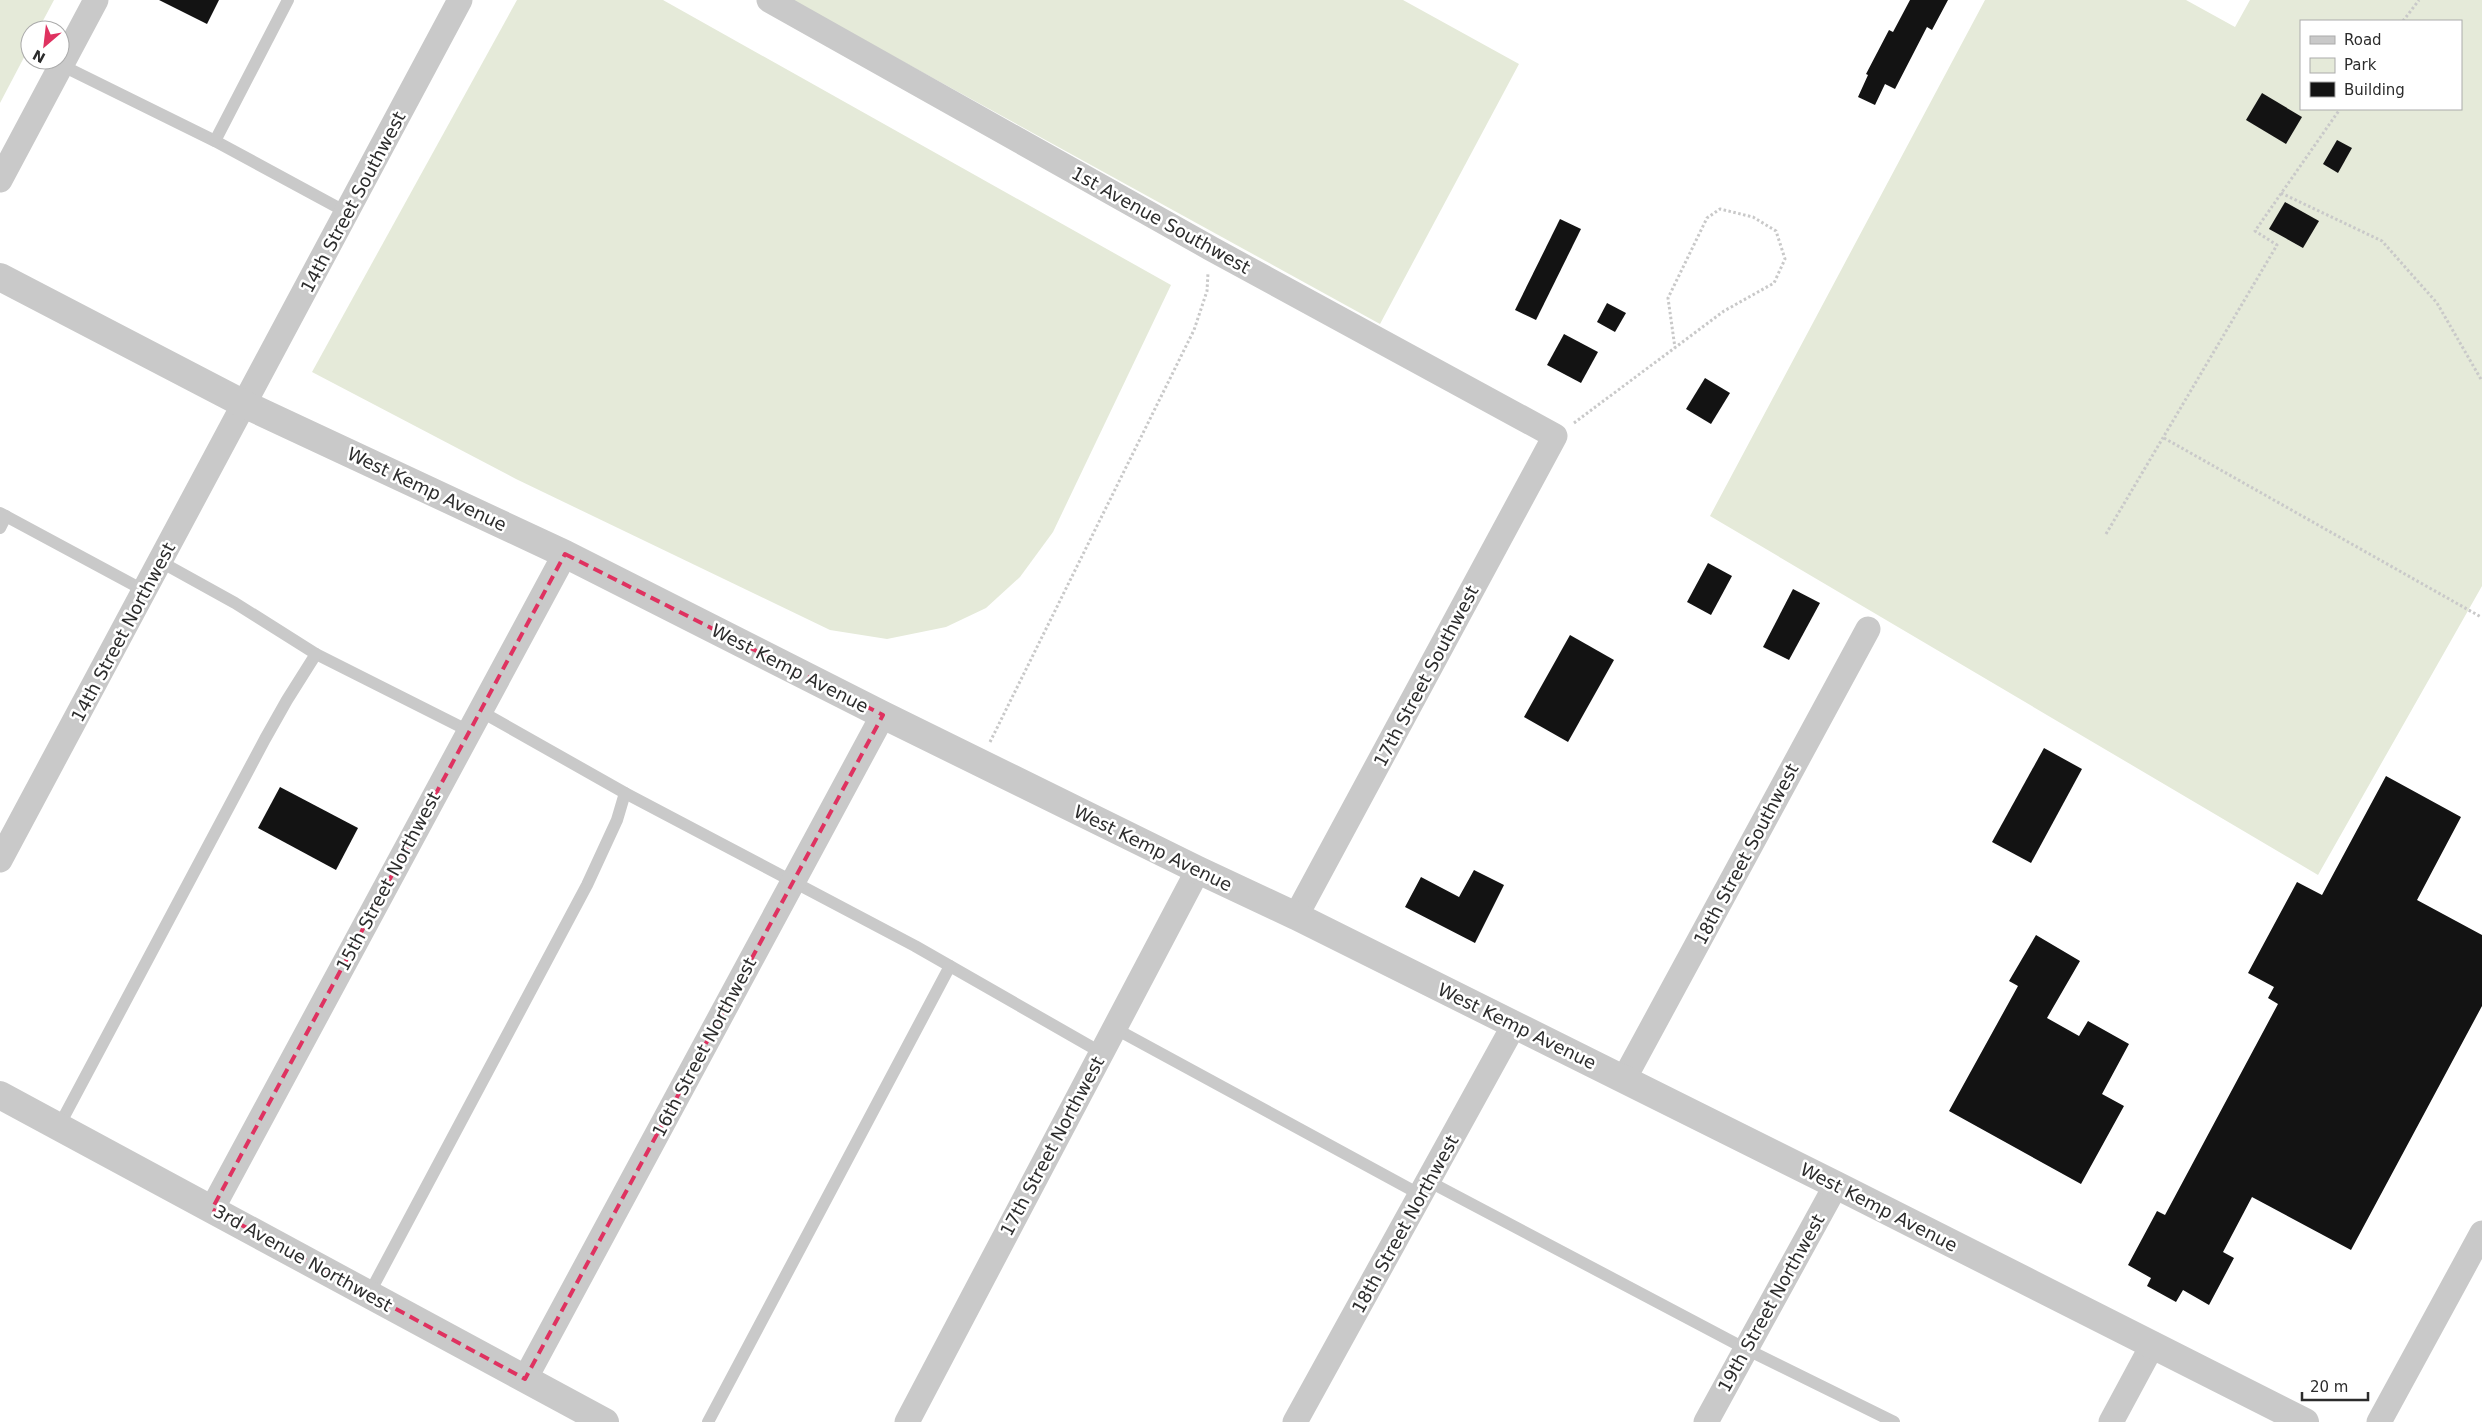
<svg xmlns="http://www.w3.org/2000/svg" width="2482" height="1422" font-family="'DejaVu Sans',sans-serif">
<style>
.green{fill:#e5ead9;fill-rule:evenodd}
.building{fill:#131313}
.lines{fill:none;stroke-linecap:round;stroke-linejoin:round}
.path{stroke:#c9c9c9;stroke-width:3;stroke-dasharray:2.5 2.5;stroke-linecap:butt}
.service{stroke:#c9c9c9;stroke-width:12}
.minor{stroke:#c9c9c9;stroke-width:25}
.tertiary{stroke:#c9c9c9;stroke-width:28}
.marked{fill:none;stroke:#df3260;stroke-width:4;stroke-dasharray:10 6;stroke-linejoin:round}
.labels{text-anchor:middle;dominant-baseline:central;stroke-width:5;stroke-linejoin:round;paint-order:stroke}
.street-label{font-size:18px;fill:#2c2c2c;stroke:#fff}
</style>
<rect width="100%" height="100%" fill="#fff"/>
<!-- green -->
<g class="green">
<path d="M0,0H54L38,30H30V46L0,103Z"/>
<path d="M517,0H663L1171,285L1053,532L1020,577L986,608L946,627L887,639L830,630L516,479L312,372Z"/>
<path d="M791,0H1403L1519,64L1380,324Z"/>
<path d="M1985,0H2186L2235,27L2250,0H2482V586L2318,875L1710,516ZM2301,21H2461V109H2301Z"/>
</g>
<!-- building -->
<g class="building">
<path d="M159,0H219L207,24Z"/>
<path d="M1910,0H1948L1932,30L1927,27L1895,89L1885,84L1875,105L1858,97L1868,75L1866,74L1889,30L1893,32Z"/>
<path d="M2262,93L2302,117L2286,144L2246,120Z"/>
<path d="M2337,140L2352,148L2338,173L2323,164Z"/>
<path d="M2285,202L2319,221L2303,248L2269,229Z"/>
<path d="M1560,219L1581,229L1536,320L1515,310Z"/>
<path d="M1607,303L1626,313L1615,332L1597,322Z"/>
<path d="M1564,334L1598,352L1581,383L1547,365Z"/>
<path d="M1705,378L1730,393L1711,424L1686,409Z"/>
<path d="M1708,563L1732,576L1711,615L1687,602Z"/>
<path d="M1793,589L1820,603L1789,660L1763,647Z"/>
<path d="M1570,635L1614,660L1568,742L1524,717Z"/>
<path d="M2044,748L2082,769L2031,863L1992,842Z"/>
<path d="M2386,776L2461,817L2417,900L2482,935V1006L2351,1250L2252,1197L2223,1252L2234,1258L2209,1305L2183,1290L2176,1302L2147,1286L2151,1278L2128,1265L2157,1211L2165,1215L2278,1004L2268,998L2274,987L2248,973L2297,882L2322,895Z"/>
<path d="M280,787L358,828L336,870L258,828Z"/>
<path d="M1474,870L1504,885L1475,943L1405,907L1421,877L1459,897Z"/>
<path d="M2036,935L2080,961L2047,1018L2079,1036L2088,1021L2129,1044L2102,1094L2124,1106L2081,1184L1949,1111L2018,986L2009,981Z"/>
</g>
<g class="lines">
<!-- path -->
<g class="path">
<path d="M2403,21L2419,0"/>
<path d="M2281,193L2382,241L2437,303L2482,381"/>
<path d="M1574,423L1724,311L1774,283L1785,259L1776,231L1753,217L1720,209L1707,218L1668,298L1675,348"/>
<path d="M2164,438L2481,617"/>
<path d="M2106,534L2277,245L2255,231L2340,109"/>
<path d="M990,742L1194,330L1207,291L1208,273"/>
</g>
<!-- service -->
<g class="service">
<path d="M61,65L215,141L348,213"/>
<path d="M215,141L288,0"/>
<path d="M0,513L145,591"/>
<path d="M0,528L6,516"/>
<path d="M161,562L235,603L316,654L469,731"/>
<path d="M480,711L625,793L915,946L1102,1053"/>
<path d="M1114,1028L1421,1195"/>
<path d="M59,1126L265,739L287,700L316,654"/>
<path d="M1428,1181L1746,1349L1894,1422"/>
<path d="M369,1294L587,885L617,820L625,793"/>
<path d="M708,1422L950,966"/>
</g>
<!-- minor -->
<g class="minor">
<path d="M769,0L1210,248L1555,436L1296,916"/>
<path d="M0,180L96,0"/>
<path d="M0,860L460,0"/>
<path d="M1624,1079L1868,629"/>
<path d="M212,1209L565,554"/>
<path d="M525,1379L883,715"/>
<path d="M907,1422L1198,870"/>
<path d="M1295,1422L1514,1025"/>
<path d="M1706,1422L1836,1185"/>
<path d="M2111,1422L2153,1344"/>
<path d="M2379,1422L2482,1233"/>
</g>
<!-- tertiary -->
<g class="tertiary">
<path d="M0,277L244,404L565,554L883,715L1198,870L1296,916L1836,1185L2305,1422"/>
<path d="M0,1095L605,1422"/>
</g>
</g>
<!-- marked area -->
<path class="marked" d="M565,554L883,715L525,1379L212,1209Z"/>
<g class="labels">
<!-- street labels -->
<g class="street-label">
<text transform="translate(353 202) rotate(-62)">14th Street Southwest</text>
<text transform="translate(1161 220) rotate(29)">1st Avenue Southwest</text>
<text transform="translate(427 489) rotate(25)">West Kemp Avenue</text>
<text transform="translate(123 632) rotate(-62)">14th Street Northwest</text>
<text transform="translate(790 668) rotate(27)">West Kemp Avenue</text>
<text transform="translate(1426 676) rotate(-62)">17th Street Southwest</text>
<text transform="translate(1153 848) rotate(26)">West Kemp Avenue</text>
<text transform="translate(1746 854) rotate(-62)">18th Street Southwest</text>
<text transform="translate(388 881) rotate(-62)">15th Street Northwest</text>
<text transform="translate(1517 1026) rotate(26)">West Kemp Avenue</text>
<text transform="translate(704 1047) rotate(-62)">16th Street Northwest</text>
<text transform="translate(1052 1146) rotate(-62)">17th Street Northwest</text>
<text transform="translate(1879 1207) rotate(27)">West Kemp Avenue</text>
<text transform="translate(1405 1224) rotate(-61)">18th Street Northwest</text>
<text transform="translate(303 1258) rotate(29)">3rd Avenue Northwest</text>
<text transform="translate(1771 1303) rotate(-61)">19th Street Northwest</text>
</g>
</g>
<!-- legend -->
<rect x="2300" y="20" width="162" height="90" fill="#ffffff" stroke="#ababab"/>
<rect x="2310" y="36" width="25" height="8" fill="#c9c9c9" stroke="#ababab"/>
<text x="2344" y="45" font-size="15" fill="#2c2c2c">Road</text>
<rect x="2310" y="58" width="25" height="15" fill="#e5ead9" stroke="#ababab"/>
<text x="2344" y="70" font-size="15" fill="#2c2c2c">Park</text>
<rect x="2310" y="82" width="25" height="15" fill="#131313" stroke="#ababab"/>
<text x="2344" y="95" font-size="15" fill="#2c2c2c">Building</text>
<!-- north arrow -->
<g transform="translate(45 45) rotate(208)"><circle r="24" fill="#ffffff" stroke="#ababab"/>
<path d="M0-4L9 19L0 12L-9 19Z" fill="#df3260"/>
<text y="-8" font-size="14" font-weight="bold" text-anchor="middle" fill="#2c2c2c">N</text>
</g>
<!-- scale -->
<path d="M2302 1392v8h66v-8" fill="none" stroke="#2c2c2c" stroke-width="2.5"/>
<text x="2310" y="1392" font-size="15" fill="#2c2c2c" stroke="#ffffff" stroke-width="4" paint-order="stroke">20 m</text>
</svg>
